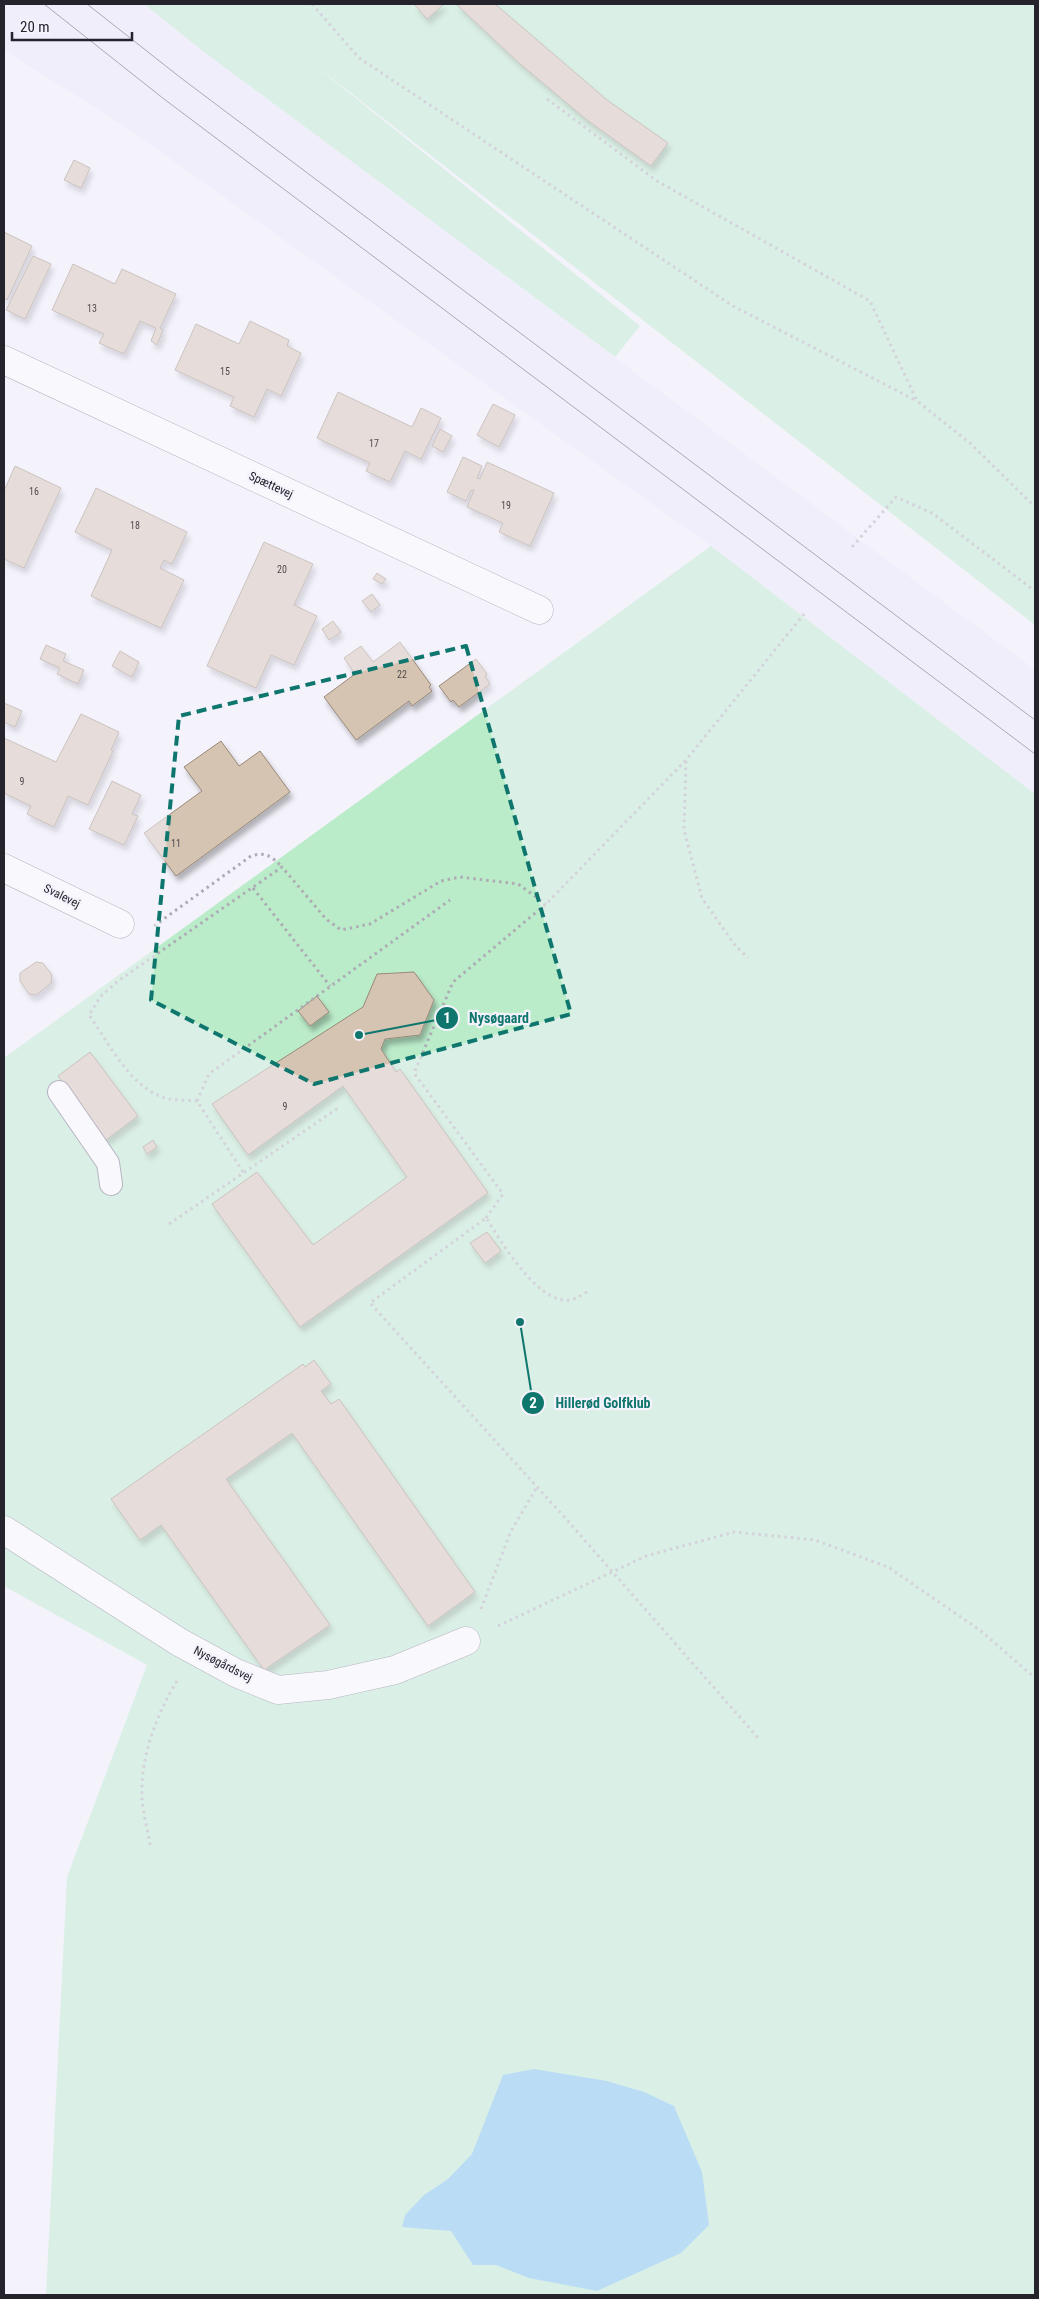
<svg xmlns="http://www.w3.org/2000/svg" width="1039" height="2299" font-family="'Roboto Condensed',sans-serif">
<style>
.built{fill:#ece8fb}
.green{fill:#bbecca}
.water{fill:#73c4ee}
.building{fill:#d5c4b2;stroke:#998978;filter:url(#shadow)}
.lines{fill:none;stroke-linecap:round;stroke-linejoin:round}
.lane-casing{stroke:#6e6a7e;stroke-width:24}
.street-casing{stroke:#6e6a7e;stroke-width:29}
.path{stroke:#adabb4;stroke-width:3;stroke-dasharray:2.5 4;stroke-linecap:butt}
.lane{stroke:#fff;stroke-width:22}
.street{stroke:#fff;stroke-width:28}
.tram{stroke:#525059;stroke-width:1}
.marked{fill:none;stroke:#0f766e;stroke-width:4;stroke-dasharray:10 6;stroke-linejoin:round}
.labels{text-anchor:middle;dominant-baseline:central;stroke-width:4.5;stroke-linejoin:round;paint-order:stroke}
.number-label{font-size:10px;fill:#514b4e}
.street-label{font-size:12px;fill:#25232c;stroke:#f4f2fb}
.leader{fill:none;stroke:#0f766e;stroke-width:2}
.callout-dot{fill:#0f766e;stroke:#f4f2fb;stroke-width:2}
.mark-label{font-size:15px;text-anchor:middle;font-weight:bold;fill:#fff}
.callout-label{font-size:14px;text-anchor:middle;font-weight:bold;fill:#0f766e;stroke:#f4f2fb;stroke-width:4.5;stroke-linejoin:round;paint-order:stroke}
</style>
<defs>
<filter id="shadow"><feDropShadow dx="3" dy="5.5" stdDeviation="2.5" flood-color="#0004"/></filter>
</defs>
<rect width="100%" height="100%" fill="#f4f2fb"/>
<!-- built -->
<path class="built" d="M4,4H144L204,52L1035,670V794L711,546L133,132L4,50Z"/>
<!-- green -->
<g class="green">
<path d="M144,4H1035V625L303,56L640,326L615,357L204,52Z"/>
<path d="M711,546L1035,794V2295H46L67,1877L147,1665L4,1586V1058Z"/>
</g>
<!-- water -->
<path class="water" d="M534,2069L607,2081L644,2092L674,2106L702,2172L709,2225L681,2253L597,2291L529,2278L496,2265H473L451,2231L402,2227L405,2215L424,2195L448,2179L472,2154L503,2075Z"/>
<!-- building -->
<g class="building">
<path d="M414,4H444L427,19Z"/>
<path d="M456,4H495L607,100L668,143L651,166L587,120L518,62Z"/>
<path d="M74,160L90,168L81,188L64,180Z"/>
<path d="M4,232L32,246L7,300L4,298Z"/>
<path d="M33,256L51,264L25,319L6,310Z"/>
<path d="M73,264L115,284L122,269L176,294L160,328L163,330L157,345L151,341L156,328L140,321L124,354L99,343L104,334L52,310Z"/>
<path d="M250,321L289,340L287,346L301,353L281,396L267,389L254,417L230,406L234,397L175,370L196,324L239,344Z"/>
<path d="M338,392L412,427L421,408L441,418L421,459L405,451L390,482L366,471L370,463L317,438Z"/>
<path d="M493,404L515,415L499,447L477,435Z"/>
<path d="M440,429L452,436L443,452L432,446Z"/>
<path d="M463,457L482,466L477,478L480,479L487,462L554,493L530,546L499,532L503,523L467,507L474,490H471L466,501L447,492Z"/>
<path d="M15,466L61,488L24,568L4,559V491Z"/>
<path d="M96,488L187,532L172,564L164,560L160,568L184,580L161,628L91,596L112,550L75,532Z"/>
<path d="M264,542L313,564L294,605L317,616L294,665L271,655L256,688L207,666Z"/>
<path d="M377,573L386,579L382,584L373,579Z"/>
<path d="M372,594L380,605L371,612L362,601Z"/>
<path d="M333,621L341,632L329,640L322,629Z"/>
<path d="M400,642L431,685L429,687L432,691L412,706L409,701L356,740L324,697L355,674L344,658L361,646L373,662Z"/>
<path d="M46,645L66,654L63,661L84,670L78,684L57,674L60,668L40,659Z"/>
<path d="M120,651L139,662L132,677L112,666Z"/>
<path d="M476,659L487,674L485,676L490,684L459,707L453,700L451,702L439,686Z"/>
<path d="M4,703L22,711L15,727L4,722Z"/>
<path d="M81,714L119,732L111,750L113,751L88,805L68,796L54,827L27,814L31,806L4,793V738L56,762Z"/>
<path d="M221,741L239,766L260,751L290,792L176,876L144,833L202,791L184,767Z"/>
<path d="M112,781L141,795L132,814L138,816L124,845L89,829Z"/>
<path d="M36,962L43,963L52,975L51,983L36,995L29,994L20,981V973Z"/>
<path d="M414,972L434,1000L420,1035L385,1039L381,1049L396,1072L400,1069L488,1193L300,1327L212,1204L257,1172L313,1245L407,1177L343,1086L248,1155L212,1104L363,1007L377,974Z"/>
<path d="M317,996L329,1012L310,1026L298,1011Z"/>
<path d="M90,1052L138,1116L106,1140L58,1076Z"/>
<path d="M153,1140L157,1147L147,1154L143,1147Z"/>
<path d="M487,1232L501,1251L485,1263L470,1243Z"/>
<path d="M314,1360L331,1384L321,1391L331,1404L339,1399L475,1592L428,1626L292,1433L226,1479L330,1625L264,1670L161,1525L140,1540L111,1499L303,1364L305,1367Z"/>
</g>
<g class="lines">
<!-- lane casing -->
<g class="lane-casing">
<path id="lane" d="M59,1092L108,1163L111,1184"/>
</g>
<!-- street casing -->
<g class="street-casing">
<g id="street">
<path d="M4,360L539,610"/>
<path d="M4,868L120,924"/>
<path d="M4,1530L179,1642L236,1673L278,1690L328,1685L395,1670L466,1641"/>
</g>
</g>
<!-- path -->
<g class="path">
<path d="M312,4L359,58L733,306L917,401"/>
<path d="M547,99L657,181L870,301L917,401L970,443L1035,507"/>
<path d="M852,547L896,497L932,513L1035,591"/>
<path d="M686,761L684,830L702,898L734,944L748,958"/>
<path d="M253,888L330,986"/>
<path d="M154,926L251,856C266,851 272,857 282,867"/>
<path d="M197,1101L209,1074L450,900"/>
<path d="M243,1172L197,1101C186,1100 172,1101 162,1097C128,1084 109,1043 89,1015L101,996L118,981L282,867L326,919L341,930L370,924L441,881L460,877L518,884L546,904"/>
<path d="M486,1218L503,1194L414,1073L453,982L546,904L686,760L804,614"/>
<path d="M169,1224L338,1108"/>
<path d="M587,1292C580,1296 573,1301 565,1300C535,1299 501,1241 486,1218L370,1303L567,1520L759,1739"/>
<path d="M481,1609L511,1531L537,1487"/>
<path d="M498,1626L646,1556L734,1532L815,1540L888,1567L981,1631L1035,1678"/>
<path d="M150,1845C148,1830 143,1814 142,1799C140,1758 156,1715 177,1681"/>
</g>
<!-- lane -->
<use href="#lane" class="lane"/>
<!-- street -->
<use href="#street" class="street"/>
<!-- tram -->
<g class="tram">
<path d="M44,4L164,99L1035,754"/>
<path d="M87,4L181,78L1035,720"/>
</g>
</g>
<!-- marked area -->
<path d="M0 0H1039V2299H0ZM466,646L571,1014L314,1084L151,1000L179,716Z" fill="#f4f2fb" fill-opacity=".55" fill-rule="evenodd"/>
<path class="marked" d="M466,646L571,1014L314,1084L151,1000L179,716Z"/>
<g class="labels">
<!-- number labels -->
<g class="number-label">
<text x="92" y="308">13</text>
<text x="225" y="371">15</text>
<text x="374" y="443">17</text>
<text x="34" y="491">16</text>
<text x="506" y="505">19</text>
<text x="135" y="525">18</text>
<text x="282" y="569">20</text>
<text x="402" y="674">22</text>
<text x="22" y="781">9</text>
<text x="176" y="843">11</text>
<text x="285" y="1106">9</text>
</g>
<!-- street labels -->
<g class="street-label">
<text transform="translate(271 485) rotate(25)">Spættevej</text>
<text transform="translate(62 896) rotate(26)">Svalevej</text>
<text transform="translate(223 1664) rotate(27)">Nysøgårdsvej</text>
</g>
</g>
<!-- callouts -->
<path class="leader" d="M359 1035L447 1018M520 1322L533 1403"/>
<g class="callout-dot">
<circle cx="359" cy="1035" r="5"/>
<circle cx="520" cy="1322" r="5"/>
<circle cx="447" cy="1018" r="12"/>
<circle cx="533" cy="1403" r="12"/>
</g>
<g class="mark-label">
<text x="447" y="1023">1</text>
<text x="533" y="1408">2</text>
</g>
<g class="callout-label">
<text x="499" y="1023">Nysøgaard</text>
<text x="603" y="1408">Hillerød Golfklub</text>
</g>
<!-- border -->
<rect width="1039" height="2299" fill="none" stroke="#25232c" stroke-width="10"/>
<!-- scale -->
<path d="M12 32v8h120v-8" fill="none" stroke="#25232c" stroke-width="2.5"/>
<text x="20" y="32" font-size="15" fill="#25232c" stroke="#f4f2fb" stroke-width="4" paint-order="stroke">20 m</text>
</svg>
